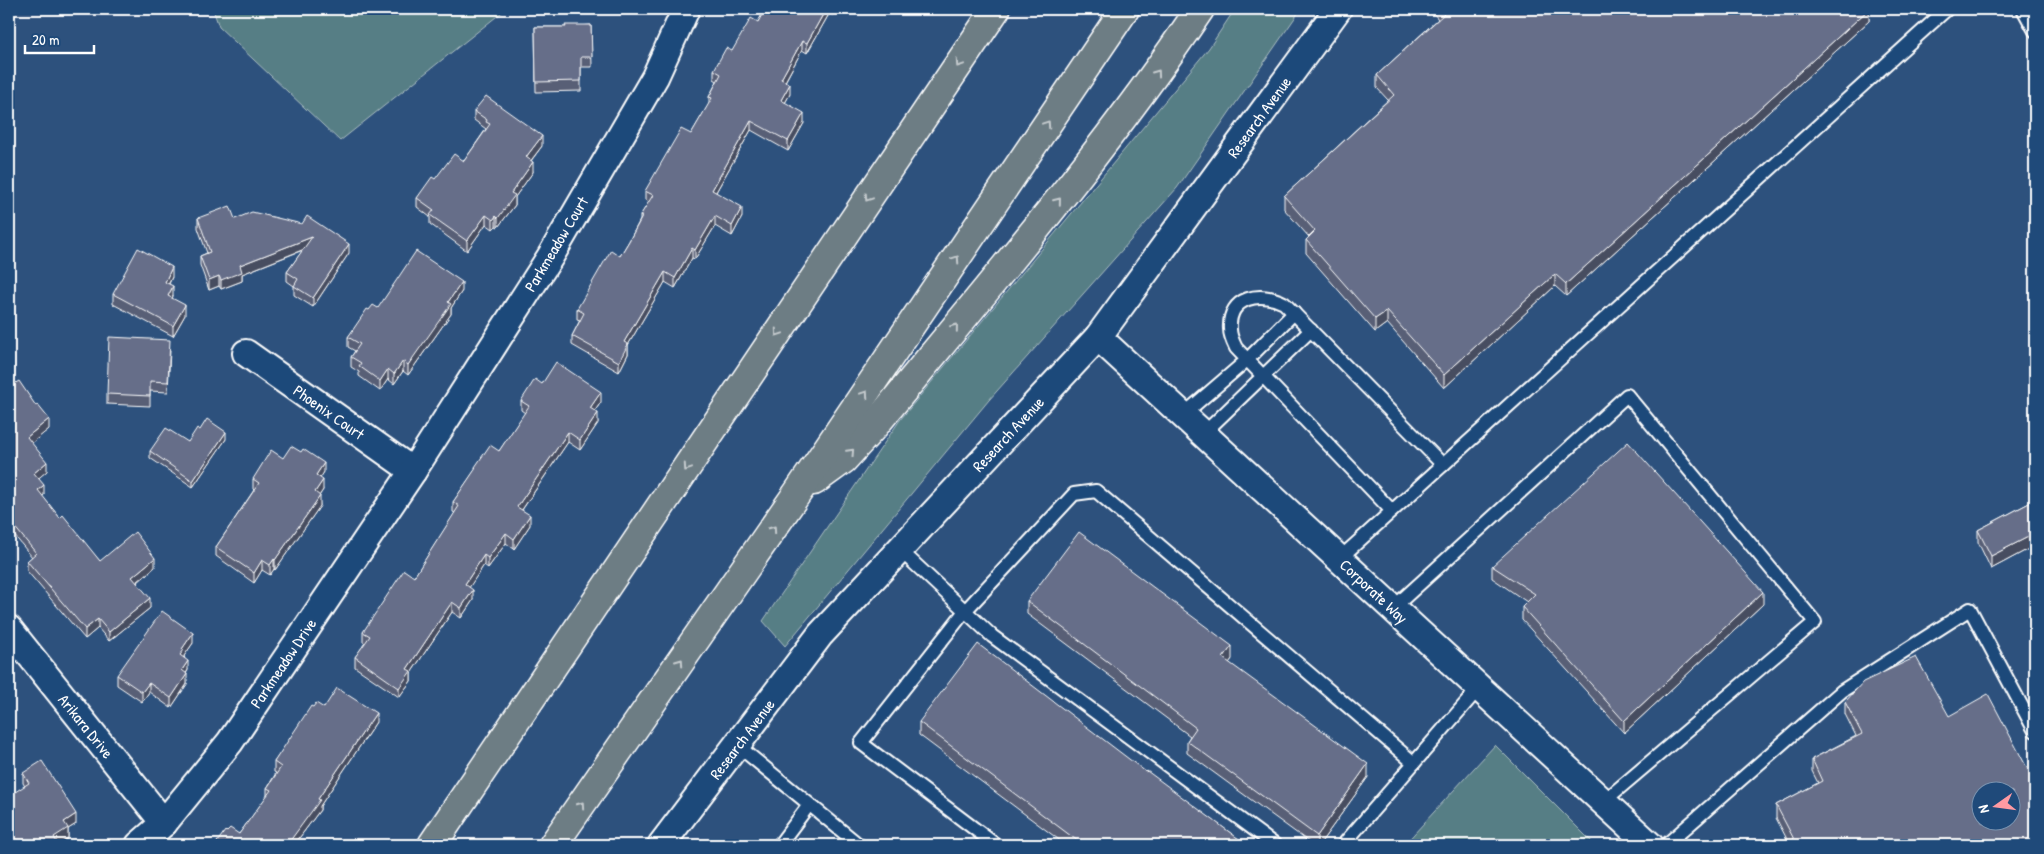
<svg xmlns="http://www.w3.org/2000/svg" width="2044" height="854" font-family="'Patrick Hand',sans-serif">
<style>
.green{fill:#577e85;stroke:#abbec2}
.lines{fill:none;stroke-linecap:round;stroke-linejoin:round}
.service-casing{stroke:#fff;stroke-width:16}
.minor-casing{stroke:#fff;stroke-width:30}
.motorway-casing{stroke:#fff;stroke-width:31}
.service{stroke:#1f4a7a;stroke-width:12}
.minor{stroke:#1f4a7a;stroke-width:26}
.motorway{stroke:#6d7d84;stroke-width:28}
.wall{fill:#585f76;stroke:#fff}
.shaded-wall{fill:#474d60;stroke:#fff}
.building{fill:#666e89;stroke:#fff;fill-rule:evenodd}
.oneway{stroke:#c5cbce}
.labels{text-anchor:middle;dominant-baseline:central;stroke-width:5;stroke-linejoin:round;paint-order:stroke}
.street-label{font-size:16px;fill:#fff;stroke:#1f4a7a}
</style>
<rect width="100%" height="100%" fill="#2d517d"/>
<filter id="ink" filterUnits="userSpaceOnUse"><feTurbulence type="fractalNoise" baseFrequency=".02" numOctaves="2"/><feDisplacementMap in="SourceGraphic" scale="10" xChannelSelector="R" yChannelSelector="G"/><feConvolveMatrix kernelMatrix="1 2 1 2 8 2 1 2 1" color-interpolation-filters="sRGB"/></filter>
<g filter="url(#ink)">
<!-- green -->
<g class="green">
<path d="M213,9H506L340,141L219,27Z"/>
<path d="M1235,9H1301L1177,188L989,400L785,646L763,621L900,420L1209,48Z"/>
<path d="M1495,745L1595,845H1404Z"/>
</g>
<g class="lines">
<!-- service casing -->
<g class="service-casing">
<g id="service">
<path d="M2023,9L2035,31"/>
<path d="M1183,415L1247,360L1294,313"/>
<path d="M1203,434L1311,330"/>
<path d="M1392,511L1236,348C1233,342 1230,335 1230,329C1228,296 1261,291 1284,303L1443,465"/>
<path d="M900,550L992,636L1275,845"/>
<path d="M1339,559L1947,9"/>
<path d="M1392,609L1627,395L1815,622L1603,802"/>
<path d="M737,745L859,845"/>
<path d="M779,845L809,805"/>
<path d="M996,845L861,743L965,611L1074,494L1096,491L1414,763"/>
<path d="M1343,845L1479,688"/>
<path d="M1666,845L1842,691L1970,609L2035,731"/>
</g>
</g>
<!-- minor casing -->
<g class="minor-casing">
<g id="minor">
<path d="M1098,337L1650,845"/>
<path d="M246,353L413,471"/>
<path d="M9,629L164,823"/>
<path d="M139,845L164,823L230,742L413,471L550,257L655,77L686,9"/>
<path d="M661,845L820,635L1098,337L1338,9"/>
</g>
</g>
<!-- motorway casing -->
<g class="motorway-casing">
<g id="motorway">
<path d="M814,481L843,460L875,425C987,288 1102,155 1200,9"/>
<path d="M432,845L996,9"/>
<path d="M553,845L798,492L1125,9"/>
</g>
</g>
<!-- service -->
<use href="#service" class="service"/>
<!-- minor -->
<use href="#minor" class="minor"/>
<!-- motorway -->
<use href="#motorway" class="motorway"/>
</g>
<!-- wall -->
<g class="wall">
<path d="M765,9H835L833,15L829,14L807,53L802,50L785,82L790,94L785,103L804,123L788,151L751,130L716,192L742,217L732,236L715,226L695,259L692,258L675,288L665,282L628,345V354L619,372L572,345V336L580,320L577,319V309L620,256L629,241L640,220V216L649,202L645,200V191L691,134L709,104V97L717,81L714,79V70L732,51L758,22Z"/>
<path d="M1430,9H1869V21L1566,296L1555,286L1444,388L1387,323L1375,332L1306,253V240L1309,237L1284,209V196L1388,100L1377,88V75L1438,19Z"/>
<path d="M591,25L592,67H581V91L536,92L535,27H566Z"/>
<path d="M474,111L542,146L531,161L533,172L515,197V205L498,227L496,226L493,229L486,224L467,251L430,224V217L417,207V198L435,179L464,161L486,129L474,120Z"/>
<path d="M198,218L235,219L349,253L313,307L294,295V286L287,281V272L303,250L242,274V281L221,289L219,286L209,290L200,265V256L207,253L198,228Z"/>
<path d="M172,277L169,284L173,296L172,298L185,315L173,336L113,304V294Z"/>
<path d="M462,291L451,308V314L408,375L403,371L394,384L388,379L380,391L359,376V372L351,367V357L355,351L348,347V337L369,310Z"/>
<path d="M170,350L168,392L150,391V406L107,404V394Z"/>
<path d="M542,384L601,402L595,411L598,423L580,450L568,442L522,510L530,525L514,549L506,543L488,568L484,565L469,587L473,600L461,618L452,612L411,673V681L399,697L355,667V657L365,643L363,642V632L414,577L455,513L453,512V502L475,470V467L499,451L525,413L521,410V401Z"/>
<path d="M9,387L49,429L31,443L47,471L38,478L44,495L42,496L60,518L100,561L155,567L137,583L150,608L109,641L98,628L85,639L27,571V561L32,557L9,529Z"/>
<path d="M200,430L226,439L193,487L150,458V451L188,442Z"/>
<path d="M283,458L324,472L320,478L323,490L319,496L320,506L275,570L274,569L270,575L262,570L254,583L216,556V547L254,490L253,489V479Z"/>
<path d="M2035,500V548L2034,546L1991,569L1978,542V530Z"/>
<path d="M1492,566L1763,604L1624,733L1522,620V607L1527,602L1492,578Z"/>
<path d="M1027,601L1232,659L1229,663L1368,777L1319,845H1313L1187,753V741L1190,736L1027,614Z"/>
<path d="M193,643L184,656L188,670L186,674L187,684L171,708L149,692L142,702L117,685V675Z"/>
<path d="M1845,702L1949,716L2035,845H1790L1776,818V805L1818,783L1812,771V759L1856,736L1845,714Z"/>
<path d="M313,707L324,708L376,722L320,806V810L294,845H215L226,832L239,834L267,796V788L276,773L274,772V762Z"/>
<path d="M919,722L1146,772L1247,845H1066L919,735Z"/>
<path d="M23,773L76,824L68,829V838L58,845L23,783Z"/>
</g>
<!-- shaded-wall -->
<g class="shaded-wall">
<path d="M826,9H829V14L807,53V43Z"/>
<path d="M1869,9V21L1566,296V284Z"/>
<path d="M802,41V50L781,89V79Z"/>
<path d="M790,84V94L781,110V100Z"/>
<path d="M804,113V123L788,151V141Z"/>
<path d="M751,121V130L712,199V190Z"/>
<path d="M542,136V146L526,167V157Z"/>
<path d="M533,162V172L515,197V205L498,227V218L511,193Z"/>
<path d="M742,207V217L732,236V226Z"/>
<path d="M486,215V224L467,251V241Z"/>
<path d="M496,216V226L493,229V220Z"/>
<path d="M715,216V226L695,259V250Z"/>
<path d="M312,237V246L242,274V281L221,289V280L240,265Z"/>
<path d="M349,244V253L313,307V298Z"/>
<path d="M692,248V258L675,288V278Z"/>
<path d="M172,267V277L165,291V282Z"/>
<path d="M665,272V282L628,345V354L619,372V362L624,342Z"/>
<path d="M1555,274V286L1444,388V375Z"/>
<path d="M219,276V286L209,290V280Z"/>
<path d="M462,282V291L451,308V314L408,375V365L448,302Z"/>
<path d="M173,286V296L168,306V296Z"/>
<path d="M185,305V315L173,336V326Z"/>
<path d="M1387,311V323L1375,332V319Z"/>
<path d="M403,361V371L394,384V374Z"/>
<path d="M388,369V379L380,391V381Z"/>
<path d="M601,392V402L590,418V408Z"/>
<path d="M598,413V423L580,450V440Z"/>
<path d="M49,419V429L27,447V437Z"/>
<path d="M226,432V439L193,487V481Z"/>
<path d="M568,432V442L517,517V507Z"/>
<path d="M47,462V471L34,482V473Z"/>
<path d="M324,463V472L316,485V475Z"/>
<path d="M323,480V490L315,502V492Z"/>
<path d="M44,485V495L38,500V490Z"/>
<path d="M320,496V506L275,570V560Z"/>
<path d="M530,515V525L514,549V539Z"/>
<path d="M506,533V543L488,568V558Z"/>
<path d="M2034,534V546L1991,569V556Z"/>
<path d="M484,555V565L465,594V584Z"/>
<path d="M155,558V567L132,586V577Z"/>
<path d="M274,559V569L270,575V565Z"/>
<path d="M262,560V570L254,583V573Z"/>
<path d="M473,590V600L461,618V608Z"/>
<path d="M1763,592V604L1624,733V721Z"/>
<path d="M150,598V608L109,641V632Z"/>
<path d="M452,602V612L411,673V681L399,697V688L407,669Z"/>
<path d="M98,619V628L85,639V629Z"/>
<path d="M193,633V643L184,656V660L180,655L182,649Z"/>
<path d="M1232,646V659L1223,671V658Z"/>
<path d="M188,661V670L182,680V670Z"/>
<path d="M187,674V684L171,708V698Z"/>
<path d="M149,683V692L142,702V692Z"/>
<path d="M376,713V722L320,806V810L294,845H287Z"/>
<path d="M1368,764V777L1319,845H1317V836Z"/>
<path d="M76,814V824L68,829V838L58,845H54V837L64,822Z"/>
</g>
<!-- building -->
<g class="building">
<path d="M765,9H826L807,43L802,41L781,79L790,84L781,100L804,113L788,141L751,121L712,190L742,207L732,226L715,216L695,250L692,248L675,278L665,272L624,342L628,344L619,362L572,336L584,313L577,309L611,250L620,256L629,241L642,217L640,216L653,195L645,191L681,129L691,134L712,98L709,97L721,74L714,70L726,48L732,51L751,18L758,22Z"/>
<path d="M1440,9H1869L1566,284L1555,274L1444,375L1387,311L1375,319L1306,240L1315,231L1284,196L1394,95L1377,75L1444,14Z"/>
<path d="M565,25H591L592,57H581V81L536,82L535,27H566Z"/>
<path d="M486,96L542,136L526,157L533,162L511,193L515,195L498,218L496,216L493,220L486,215L467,241L430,215L434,210L417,198L432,177L435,179L454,154L464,161L490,124L486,122L487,120L474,111Z"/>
<path d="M230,206L235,219L252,212L302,224L307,216L349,244L313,298L294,286L298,279L287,272L312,237L240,265L242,272L221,280L219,276L209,280L200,256L210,252L198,218Z"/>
<path d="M138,248L172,267L165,282L173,286L168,296L185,305L173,326L113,294Z"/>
<path d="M416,251L462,282L448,302L451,304L408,365L403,361L394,374L388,369L380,381L359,366L361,363L351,357L360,344L348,337L367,309L369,310L373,305L378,308Z"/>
<path d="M109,337L170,340L168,382L150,381V396L107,394Z"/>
<path d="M556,362L601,392L590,408L598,413L580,440L568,432L517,507L530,515L514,539L506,533L488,558L484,555L465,584L473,590L461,608L452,602L407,669L411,671L399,688L355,657L370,636L363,632L404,570L414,577L459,506L453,502L476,468L475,467L490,445L499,451L529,406L521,401L535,379L542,384Z"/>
<path d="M19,381L36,406L37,404L49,419L27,437L47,462L34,473L44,485L38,490L60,518L63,515L100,561L135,532L155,558L132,577L150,598L109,632L98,619L85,629L27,561L36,553L9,520V387Z"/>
<path d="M207,419L226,432L193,481L150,451L166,428L188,442L197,428L200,430Z"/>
<path d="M1628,442L1763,592L1624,721L1522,607L1535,594L1492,566Z"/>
<path d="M291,446L301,452L303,449L324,463L316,475L323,480L315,492L320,496L275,560L274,559L270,565L262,560L254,573L216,547L259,483L253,479L271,450L283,458Z"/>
<path d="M2035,500V536L2034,534L1991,556L1978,530Z"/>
<path d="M1079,532L1232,646L1223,658L1368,764L1317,836L1187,741L1196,728L1027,601Z"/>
<path d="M162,611L193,633L182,649L184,650L180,655L188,661L182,670L187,674L171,698L149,683L142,692L117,675Z"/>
<path d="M978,644L1146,772L1147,771L1247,845H1083L919,722Z"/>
<path d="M1916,657L1949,716L1988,694L2035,783V845H1797L1776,805L1822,781L1812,759L1862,734L1845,702L1863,682ZM1982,792H2012V822H1982Z"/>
<path d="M337,688L376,713L318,799L320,800L287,845H215L225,831L226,832L230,828L239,834L271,790L267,788L281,767L274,762L311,706L313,707L316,703L324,708Z"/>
<path d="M42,761L76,814L64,822L68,828L54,837L58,844L56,845H9V796L29,783L23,773Z"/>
</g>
<!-- one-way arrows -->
<defs><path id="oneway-chevron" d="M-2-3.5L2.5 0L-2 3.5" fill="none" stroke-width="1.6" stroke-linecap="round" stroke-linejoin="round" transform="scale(1.25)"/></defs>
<g class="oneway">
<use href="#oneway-chevron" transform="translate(959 64) rotate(124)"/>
<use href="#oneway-chevron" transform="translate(1157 73) rotate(-54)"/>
<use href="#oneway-chevron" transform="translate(1047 124) rotate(-56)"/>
<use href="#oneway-chevron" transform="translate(868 198) rotate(124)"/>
<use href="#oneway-chevron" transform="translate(1058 201) rotate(-51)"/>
<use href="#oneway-chevron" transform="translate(956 259) rotate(-56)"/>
<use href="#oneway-chevron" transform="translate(955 327) rotate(-51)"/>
<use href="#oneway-chevron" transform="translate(778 333) rotate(124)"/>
<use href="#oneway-chevron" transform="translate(865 394) rotate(-56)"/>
<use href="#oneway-chevron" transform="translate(851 452) rotate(-47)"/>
<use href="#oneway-chevron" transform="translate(687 468) rotate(124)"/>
<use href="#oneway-chevron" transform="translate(773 529) rotate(-55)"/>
<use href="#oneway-chevron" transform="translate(680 662) rotate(-55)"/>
<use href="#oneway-chevron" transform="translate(581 805) rotate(-55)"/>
</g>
</g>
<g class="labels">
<!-- street labels -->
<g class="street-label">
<text transform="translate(1259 117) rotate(-54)">Research Avenue</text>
<text transform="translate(556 244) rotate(-59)">Parkmeadow Court</text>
<text transform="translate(329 412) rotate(35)">Phoenix Court</text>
<text transform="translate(1008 434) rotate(-47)">Research Avenue</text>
<text transform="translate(1374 591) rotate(43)">Corporate Way</text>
<text transform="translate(283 663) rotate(-56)">Parkmeadow Drive</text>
<text transform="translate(86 726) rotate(51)">Arikara Drive</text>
<text transform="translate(742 739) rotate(-53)">Research Avenue</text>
</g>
</g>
<!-- margin -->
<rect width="2044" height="854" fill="none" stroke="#1f4a7a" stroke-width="30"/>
<rect x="15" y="15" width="2014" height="824" fill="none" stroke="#fff" stroke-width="2" filter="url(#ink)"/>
<!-- north arrow -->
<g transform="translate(1996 806) rotate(256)"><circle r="24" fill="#1f4a7a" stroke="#7992af"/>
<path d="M0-4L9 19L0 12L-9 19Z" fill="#ff9aa2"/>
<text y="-8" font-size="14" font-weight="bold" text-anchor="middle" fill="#ffffff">N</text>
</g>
<!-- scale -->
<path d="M25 45v8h69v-8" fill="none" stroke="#ffffff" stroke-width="2.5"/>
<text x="32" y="45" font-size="15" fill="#ffffff" stroke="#1f4a7a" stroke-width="4" paint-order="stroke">20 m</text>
</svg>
